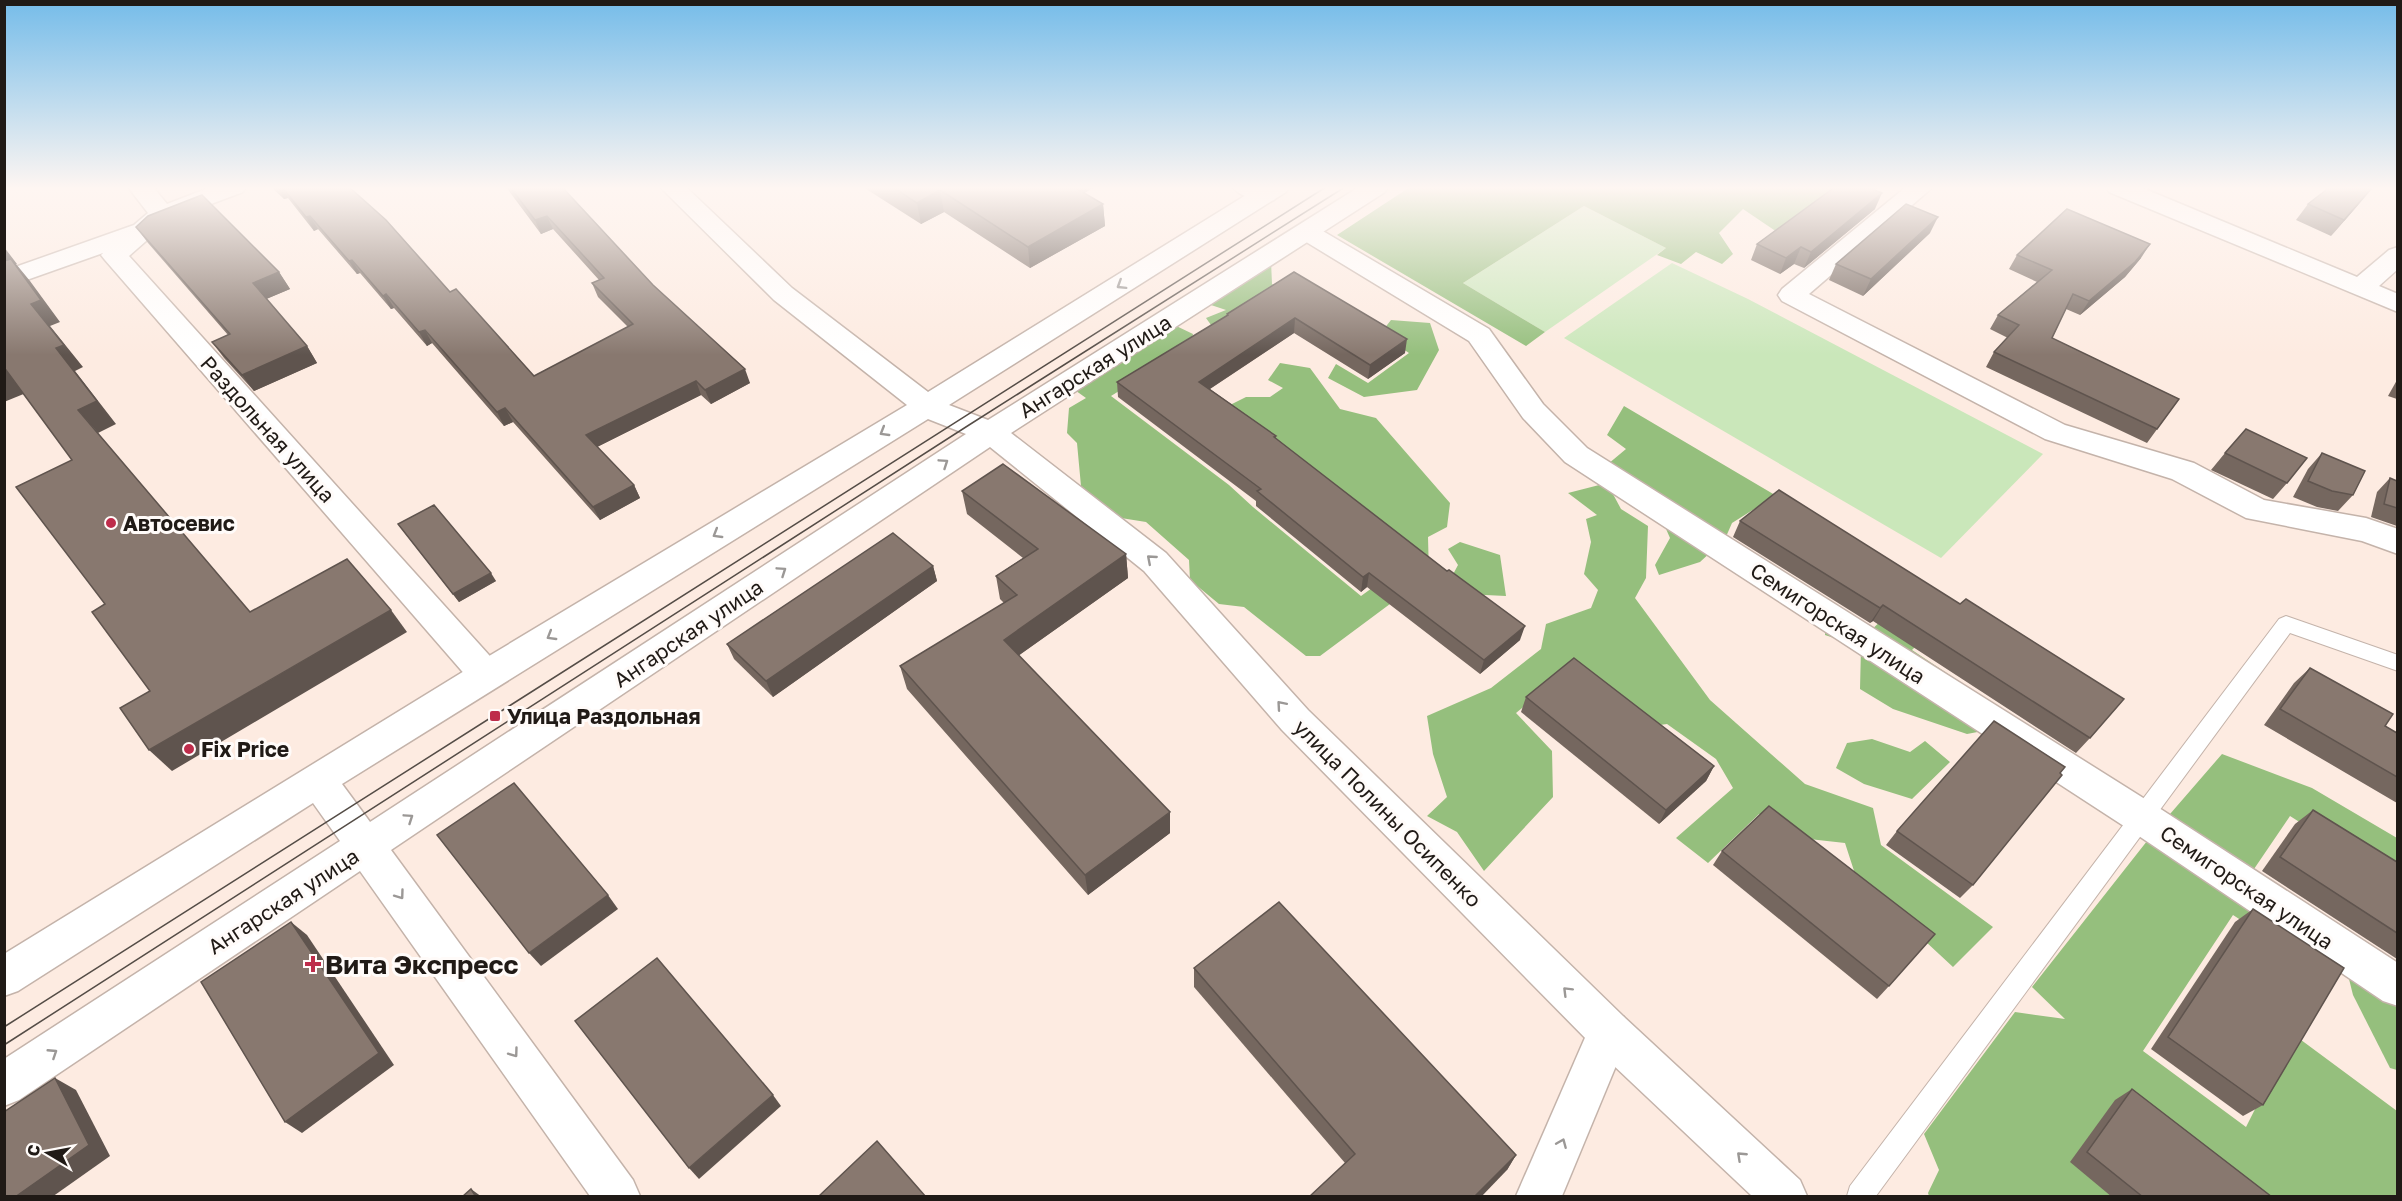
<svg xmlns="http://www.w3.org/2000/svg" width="2402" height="1201" font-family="'Golos Text',sans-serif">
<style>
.green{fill:#cae7ba}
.forest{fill:#95bf7d}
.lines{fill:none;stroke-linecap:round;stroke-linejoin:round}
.lane-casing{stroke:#c4b3aa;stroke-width:2}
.street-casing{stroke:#c4b3aa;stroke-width:3}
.secondary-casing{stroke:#c4b3aa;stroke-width:3}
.lane{fill:#fff;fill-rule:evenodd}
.street{fill:#fff;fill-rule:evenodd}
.secondary{fill:#fff;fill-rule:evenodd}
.tram{stroke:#544c46;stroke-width:1.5}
.wall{fill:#75675f}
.shaded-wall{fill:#5f544e}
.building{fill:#88786f;stroke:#5f544e;stroke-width:1.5}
.oneway{stroke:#9b9896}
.poi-dot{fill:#be2d4b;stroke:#fffbf9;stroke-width:2}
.labels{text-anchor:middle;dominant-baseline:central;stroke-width:6;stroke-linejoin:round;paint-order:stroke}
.street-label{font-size:21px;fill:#201a16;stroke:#fffbf9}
.poi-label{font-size:21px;font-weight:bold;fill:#201a16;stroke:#fffbf9;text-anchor:start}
.near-poi-label{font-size:26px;font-weight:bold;fill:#201a16;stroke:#fffbf9;text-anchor:start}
</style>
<rect width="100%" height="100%" fill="#fdebe1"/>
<!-- green -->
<g class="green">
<path d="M1584,206L1666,248L1545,332L1463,283Z"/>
<path d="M1672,263L1748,299L2043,454L1941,558L1564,338Z"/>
</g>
<!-- forest -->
<g class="forest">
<path d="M1410,187H1831L1873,205L1783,236L1743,209L1719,233L1733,254L1722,264L1696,252L1681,264L1657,255L1666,248L1584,206L1463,283L1545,332L1526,346L1337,235Z"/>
<path d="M1271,261L1272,284L1282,290L1216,332L1206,318L1226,310L1205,303Z"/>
<path d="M1391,320L1430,323L1439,350L1417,390L1364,397L1328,378L1336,364L1368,383L1409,353L1380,334Z"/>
<path d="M1170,323L1193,334L1190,347L1111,396L1229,485L1253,507L1361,596L1412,559L1222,409L1246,397H1270L1283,388L1268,380L1280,363L1310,368L1340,409L1376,418L1450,503L1447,527L1428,537L1429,575L1320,656H1306L1244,607L1219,604L1190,580L1189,560L1146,522L1121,518L1081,486L1077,443L1067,433L1069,408L1086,398L1072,388Z"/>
<path d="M1624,406L1953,600L1945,617L1912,650L2014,718V725L1967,734L1893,709L1860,689L1861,647L1825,635L1826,618L1869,632L1912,592L1767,501L1732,523L1725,539L1700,562L1659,575L1655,565L1670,538L1663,522L1602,469L1626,449L1607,435Z"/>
<path d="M1607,483L1621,509L1648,526L1646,578L1635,598L1710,700L1805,784L1873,808L1881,845L1993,927L1953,967L1856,877L1845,843L1791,837L1759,814L1708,863L1676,838L1733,788L1716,759L1667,724L1645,727L1569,669L1516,713L1552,751L1553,797L1484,871L1457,832L1427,816L1447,797L1433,754L1427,716L1491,688L1541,649L1546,624L1591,608L1598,590L1584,574L1591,542L1586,519L1597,515L1568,493Z"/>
<path d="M1460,542L1500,555L1506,596L1465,594L1450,580L1458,565L1448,549Z"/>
<path d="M1872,739L1910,752L1925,741L1950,762L1912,799L1864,784L1836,768L1847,743Z"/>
<path d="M2222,754L2312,788L2397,838V884L2290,816L2254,869L2323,922L2302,960L2233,915L2143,1051L2246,1127L2293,1034L2397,1111V1196H1929L1928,1193L1939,1170L1924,1134L2015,1012L2065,1019L2032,987L2151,836Z"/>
<path d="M2344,959L2397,995V1070L2390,1068L2353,995Z"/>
</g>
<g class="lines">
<!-- lane casing -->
<g class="lane-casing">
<path id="lane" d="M2286,616L2398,655V671L2290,633L1876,1196H1847L1850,1186L2279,619Z"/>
</g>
<!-- street casing -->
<g class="street-casing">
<g id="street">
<path d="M128,187H153L167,204L211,187H246L243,192L171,219L129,256L498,665L503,675L498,685L486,689L474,685L105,260L101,255L103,253L4,288V271L134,225L148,213Z"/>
<path d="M1233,187C1247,187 1269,183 1277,195L1274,200C1261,203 1241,198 1233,187Z"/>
<path d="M1906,187H1933L1809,294L2065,425L2194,463L2264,500L2366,518L2398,529V554L2362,541L2246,518L2172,479L2045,439L1782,301L1778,295L1782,289Z"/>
<path d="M2106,187H2140L2357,277L2389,250L2398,247V269L2379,286L2398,294V312L2109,192Z"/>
<path d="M1307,224L1316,227L1489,329L1543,404L1587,448L2156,806L2398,963V1006L2383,1001L2130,830L1565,462L1523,418L1469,341L1298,237L1294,232L1298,227Z"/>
<path d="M1609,1011L1624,1017L1630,1032L1562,1196H1516L1594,1017Z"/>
</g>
</g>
<!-- secondary casing -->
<g class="secondary-casing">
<path id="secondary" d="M660,187H686L792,288L928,392L1259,187H1289L1286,192L949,405L988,420L1359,187H1388L1385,192L1011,433L1166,553L1308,710L1624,1017L1800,1180L1807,1196H1752L1594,1047L1282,730L1144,571L990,447L391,850L633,1180L640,1196H590L360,871L19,1100L4,1106V1059L340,841L313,803L18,991L4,996V954L474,665L907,405L774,300ZM928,419L966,434L370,822L342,784Z"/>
</g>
<!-- lane -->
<use href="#lane" class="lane"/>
<!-- street -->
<use href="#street" class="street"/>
<!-- secondary -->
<use href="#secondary" class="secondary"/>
<!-- tram -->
<g class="tram">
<path d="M4,1027L1326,187"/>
<path d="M4,1045L969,425L1345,187"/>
</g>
</g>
<!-- wall -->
<g class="wall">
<path d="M271,187H349L450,292L534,376L628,327L598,297L592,283L599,280L553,229L541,234L506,187H562L653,285L750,383L711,404L701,395L597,447L634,485L640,498L600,520L513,422L504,426L432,343L427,346L394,308L391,309L360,273L357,274L318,229L314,231L288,198L284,199Z"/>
<path d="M863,187H1094L1084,193L1103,204L1105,226L1030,268L944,212L921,224Z"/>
<path d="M1831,187H1878L1875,190V209L1804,268L1794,264L1780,274L1751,260L1757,244L1834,188Z"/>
<path d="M2308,204L2358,205L2331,236L2296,220Z"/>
<path d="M136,227L279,272L290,289L266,299L307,346L317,363L254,391L224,358L212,342L228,335L148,243Z"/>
<path d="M1930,233L1863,296L1829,280L1836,264Z"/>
<path d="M2017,255L2141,258L2125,277L2080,315L2066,309L2052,338L2179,399L2147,443L1986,367L1994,352L2008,338L1990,329L1998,315L2037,282L2009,269Z"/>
<path d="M1294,272L1405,353L1368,379L1294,333L1210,389L1276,436V438L1520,640L1480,674L1367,587L1361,592L1256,506V501L1118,397L1117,382L1227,316V314Z"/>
<path d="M2397,380V399L2388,396Z"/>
<path d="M2225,453L2287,483L2273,499L2211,470Z"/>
<path d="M2322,453L2353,495L2338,511L2317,507L2293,497L2308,469Z"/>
<path d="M2390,478L2397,481V526L2371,517L2377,492Z"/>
<path d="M962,491L1126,554L1128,578L1018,656L1170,833L1088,895L907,689L900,666L1004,603L1000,599L996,576L1023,558L967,514Z"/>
<path d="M1740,521L1960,604L2090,738L2076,753L1873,621L1870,623L1733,537Z"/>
<path d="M398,524L496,581L459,602Z"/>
<path d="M933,566L937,581L773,697L734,659L727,644Z"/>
<path d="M2310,668L2385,726L2397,733V803L2264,725L2294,683Z"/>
<path d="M1526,697L1714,766L1706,781L1659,824L1521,712Z"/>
<path d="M2313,810L2397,862V959L2262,871L2295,824Z"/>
<path d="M1897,831L1973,885L1960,898L1886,845Z"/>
<path d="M1722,851L1889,986L1877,999L1713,865Z"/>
<path d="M2253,909L2263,1105L2243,1116L2151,1049L2235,922Z"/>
<path d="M1194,968L1516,1155L1507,1170L1345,1163L1194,987Z"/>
<path d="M2132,1089L2272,1197H2112L2070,1162L2115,1100Z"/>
</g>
<!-- shaded-wall -->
<g class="shaded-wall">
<path d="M277,187H282L288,198L284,199Z"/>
<path d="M1066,187H1094L1067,204Z"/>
<path d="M1869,187H1878L1863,201Z"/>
<path d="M2371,189L2358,205L2331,236L2344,220Z"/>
<path d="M940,190L944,212L921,224L917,203Z"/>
<path d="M1882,193L1875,209L1804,268L1811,252Z"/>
<path d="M1103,204L1105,226L1030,268L1028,247Z"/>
<path d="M310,216L318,229L314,231L306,217Z"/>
<path d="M547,216L553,229L541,234L535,220Z"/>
<path d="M1938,217L1930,233L1863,296L1871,279Z"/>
<path d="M2150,244L2141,258L2125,277L2080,315L2089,301Z"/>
<path d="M4,247L17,264H16L30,281L60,322L50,326L83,367L75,371L116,424L98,433L78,410L56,348L31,304L4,269Z"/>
<path d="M1801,247L1794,264L1780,274L1786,258Z"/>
<path d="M352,260L360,273L357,274L349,261Z"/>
<path d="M279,272L290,289L264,300L253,283Z"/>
<path d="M386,294L394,308L391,309L383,296Z"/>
<path d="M1295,318L1294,333L1199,396V382Z"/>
<path d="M425,330L432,343L427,346L419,332Z"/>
<path d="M1407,339L1405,353L1368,379L1370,365Z"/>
<path d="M307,346L317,363L254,391L242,375Z"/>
<path d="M745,369L750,383L711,404L705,390Z"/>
<path d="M6,370L26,393L4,402V371Z"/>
<path d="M696,381L701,395L593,449L586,435Z"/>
<path d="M505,408L513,422L504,426L497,412Z"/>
<path d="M634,485L640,498L600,520L593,507Z"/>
<path d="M1126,554L1128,578L1008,663L1004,640Z"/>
<path d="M933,566L937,581L773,697L766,681Z"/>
<path d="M491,573L496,581L459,602L453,594Z"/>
<path d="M1369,573L1367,587L1361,592L1363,577Z"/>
<path d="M1883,605L1873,621L1870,623L1880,608Z"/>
<path d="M391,610L407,632L172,771L149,750Z"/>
<path d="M1525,626L1520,640L1480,674L1484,660Z"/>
<path d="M1714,766L1706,781L1659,824L1666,810Z"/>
<path d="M1170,812V833L1088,895L1085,875Z"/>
<path d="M608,895L618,909L541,966L529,953Z"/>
<path d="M291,922L307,935L394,1065L302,1133L285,1122Z"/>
<path d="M55,1078L76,1090L110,1156L52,1197H15Z"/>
<path d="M773,1095L781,1106L699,1179L689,1168Z"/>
<path d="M1516,1155L1507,1170L1481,1197H1474Z"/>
<path d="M471,1189L482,1197H476Z"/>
</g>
<!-- building -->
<g class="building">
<path d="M282,187H349L386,220L450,292L456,289L534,376L633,324L592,283L604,278L547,216L535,220L510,187H562L653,285L745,369L705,390L696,381L586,435L634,485L593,507L505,408L497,412L425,330L419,332L386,294L383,296L352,260L349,261L310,216L306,217Z"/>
<path d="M893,187H1074L1103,204L1028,247L940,190L917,203Z"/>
<path d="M1835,187H1868L1882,193L1811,252L1801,247L1786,258L1757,244Z"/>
<path d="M2330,187H2367L2371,189L2344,220L2308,204Z"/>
<path d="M202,195L279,272L253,283L307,346L242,375L212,342L230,334L136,227L148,216Z"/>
<path d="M1906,204L1938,217L1871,279L1836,264Z"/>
<path d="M2067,209L2150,244L2135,262L2089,301L2073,294L2052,338L2179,399L2157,429L1994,352L2019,325L1998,315L2052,270L2017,255Z"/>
<path d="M11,259L41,300L31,304L64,345L56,348L97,401L78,410L250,612L347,559L391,610L149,750L120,708L150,691L92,612L105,604L16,487L72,460L6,370L4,371V261Z"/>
<path d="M1294,272L1407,339L1370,365L1295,318L1199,382L1276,436L1274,437L1447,571L1449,570L1525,626L1484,660L1369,573L1363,577L1257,491L1261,489L1117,382L1228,315L1227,314Z"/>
<path d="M2246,429L2307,458L2287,483L2225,453Z"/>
<path d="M2322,453L2365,471L2353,495L2332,491L2308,481Z"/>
<path d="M1003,464L1126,554L1004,640L1170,812L1085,875L900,666L1017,595L996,576L1038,549L962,491Z"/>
<path d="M2390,478L2397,481V508L2384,504Z"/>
<path d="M1779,490L1960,604L1966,599L2124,699L2090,738L1883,605L1880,608L1740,521Z"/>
<path d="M434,505L491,573L453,594L398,524Z"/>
<path d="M893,533L933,566L766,681L727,644Z"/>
<path d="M1574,658L1714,766L1666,810L1526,697Z"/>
<path d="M2310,668L2393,714L2385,726L2397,733V777L2280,709Z"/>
<path d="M1994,721L2065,767L2060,773L2062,775L1973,885L1897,831Z"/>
<path d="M514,783L608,895L529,953L437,835Z"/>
<path d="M1769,806L1935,934L1889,986L1722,851Z"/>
<path d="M2313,810L2397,862V933L2280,857Z"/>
<path d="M1279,902L1516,1155L1474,1197H1309L1355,1154L1194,968Z"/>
<path d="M2253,909L2344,968L2263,1105L2168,1037Z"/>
<path d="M291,922L379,1053L285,1122L201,982Z"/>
<path d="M657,958L773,1095L689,1168L575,1021Z"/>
<path d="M55,1078L89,1145L15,1197H4V1112Z"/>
<path d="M2132,1089L2272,1197H2143L2087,1152Z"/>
<path d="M877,1141L926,1197H818Z"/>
<path d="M471,1189L476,1197H462Z"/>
</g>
<!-- one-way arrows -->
<defs><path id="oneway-chevron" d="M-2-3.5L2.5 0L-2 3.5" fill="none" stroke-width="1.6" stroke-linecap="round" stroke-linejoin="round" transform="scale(1.5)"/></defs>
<g class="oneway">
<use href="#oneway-chevron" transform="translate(1121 285) rotate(148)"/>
<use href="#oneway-chevron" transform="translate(884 432) rotate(149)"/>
<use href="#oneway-chevron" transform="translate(944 463) rotate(-34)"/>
<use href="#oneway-chevron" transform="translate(717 534) rotate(149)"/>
<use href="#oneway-chevron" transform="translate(1151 559) rotate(-139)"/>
<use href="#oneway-chevron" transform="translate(782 571) rotate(-34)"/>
<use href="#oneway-chevron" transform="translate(551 636) rotate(149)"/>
<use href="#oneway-chevron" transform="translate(1281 705) rotate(-131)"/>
<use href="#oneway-chevron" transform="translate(409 818) rotate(-34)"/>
<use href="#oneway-chevron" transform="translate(400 895) rotate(54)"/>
<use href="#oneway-chevron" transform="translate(1567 991) rotate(-135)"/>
<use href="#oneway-chevron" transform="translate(53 1053) rotate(-33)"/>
<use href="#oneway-chevron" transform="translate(514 1053) rotate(54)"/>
<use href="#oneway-chevron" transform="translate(1562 1143) rotate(-67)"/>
<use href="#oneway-chevron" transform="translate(1741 1156) rotate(-137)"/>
</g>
<!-- sky -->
<linearGradient id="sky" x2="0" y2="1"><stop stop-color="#75bce9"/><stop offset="0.53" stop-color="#fef6f2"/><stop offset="1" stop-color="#fef6f2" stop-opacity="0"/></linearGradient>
<rect width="2402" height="355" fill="url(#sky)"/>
<!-- markers -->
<g class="poi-dot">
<circle cx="111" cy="523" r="6"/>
<rect x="489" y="710" width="12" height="12" rx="3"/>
<circle cx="189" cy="749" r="6"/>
<path d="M310 955h6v6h6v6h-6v6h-6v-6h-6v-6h6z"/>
</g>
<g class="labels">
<!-- street labels -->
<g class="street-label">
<text transform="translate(1095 366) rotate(-32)">Ангарская улица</text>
<text transform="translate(268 429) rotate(48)">Раздольная улица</text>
<text transform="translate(1838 623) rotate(33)">Семигорская улица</text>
<text transform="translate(688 633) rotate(-34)">Ангарская улица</text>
<text transform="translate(1388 813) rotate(45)">улица Полины Осипенко</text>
<text transform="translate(2247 887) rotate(34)">Семигорская улица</text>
<text transform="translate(283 901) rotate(-33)">Ангарская улица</text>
</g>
<!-- poi labels -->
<g class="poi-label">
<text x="123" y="523">Автосевис</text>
<text x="507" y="716">Улица Раздольная</text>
<text x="201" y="749">Fix Price</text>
</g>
<!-- near-poi labels -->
<g class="near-poi-label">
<text x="325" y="964">Вита Экспресс</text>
</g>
</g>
<!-- border -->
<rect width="2402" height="1201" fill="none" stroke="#201a16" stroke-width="12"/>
<!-- north arrow -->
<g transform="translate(48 1153) rotate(280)" stroke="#fffbf9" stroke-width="4.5" paint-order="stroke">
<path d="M0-4.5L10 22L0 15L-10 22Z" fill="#201a16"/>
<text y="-9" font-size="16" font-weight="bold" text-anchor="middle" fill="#201a16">С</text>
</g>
</svg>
